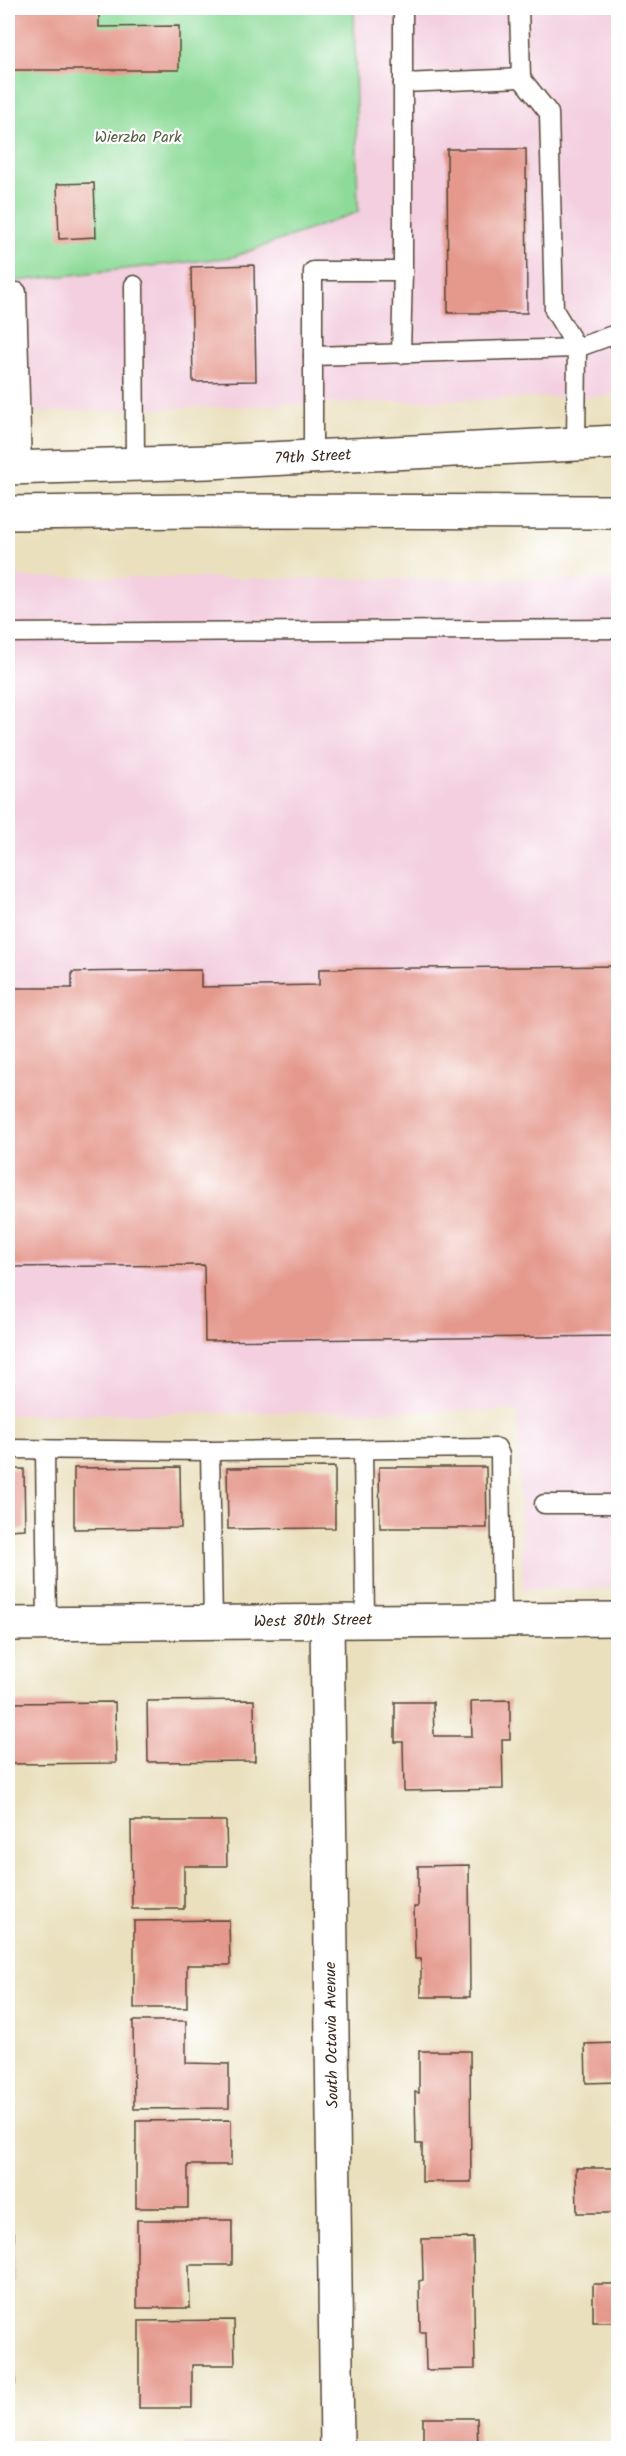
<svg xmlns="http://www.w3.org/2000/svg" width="626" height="2456" font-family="Kalam,sans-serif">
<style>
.built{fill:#f3cfdf}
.green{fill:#8edb99;stroke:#64825c;stroke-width:1.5}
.building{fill:#e5998d}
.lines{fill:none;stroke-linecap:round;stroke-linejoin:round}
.service-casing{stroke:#554536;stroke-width:21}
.minor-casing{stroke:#554536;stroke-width:36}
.secondary-casing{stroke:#554536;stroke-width:36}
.service{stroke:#fff;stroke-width:18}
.minor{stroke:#fff;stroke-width:33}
.secondary{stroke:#fff;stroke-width:33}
.labels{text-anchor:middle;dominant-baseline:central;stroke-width:4.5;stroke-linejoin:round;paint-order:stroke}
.park-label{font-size:16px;fill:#545f43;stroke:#fff}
.street-label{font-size:16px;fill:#3b2a1e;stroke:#fff}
</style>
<rect width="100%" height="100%" fill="#fff"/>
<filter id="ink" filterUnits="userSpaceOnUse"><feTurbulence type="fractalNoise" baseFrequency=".0167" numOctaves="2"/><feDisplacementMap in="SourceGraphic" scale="12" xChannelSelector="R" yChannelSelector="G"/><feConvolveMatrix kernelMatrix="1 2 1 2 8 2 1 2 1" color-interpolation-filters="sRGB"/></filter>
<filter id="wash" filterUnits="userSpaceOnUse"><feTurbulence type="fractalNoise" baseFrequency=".008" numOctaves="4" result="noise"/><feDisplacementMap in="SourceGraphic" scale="24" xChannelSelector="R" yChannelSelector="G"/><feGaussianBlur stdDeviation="1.35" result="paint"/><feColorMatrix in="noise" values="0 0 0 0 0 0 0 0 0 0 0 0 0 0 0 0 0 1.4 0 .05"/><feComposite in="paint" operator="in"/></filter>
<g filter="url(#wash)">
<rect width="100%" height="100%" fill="#eae0bd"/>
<!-- built -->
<g class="built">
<path d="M354,8H618V393L609,396L8,413V282L233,257L358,212Z"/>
<path d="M8,577L618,580V1588L523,1589L517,1410L8,1415Z"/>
</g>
<!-- green -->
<path class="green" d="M8,8H354L358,212L233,257L8,282Z"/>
<g id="blocks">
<!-- building -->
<g class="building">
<path d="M10,8H99V27L179,26V70H10Z"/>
<path d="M447,149H526L527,313H448Z"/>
<path d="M94,183L96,237L59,239L57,184Z"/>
<path d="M254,265L256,381L193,382L191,267Z"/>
<path d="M618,966V1336L205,1341L204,1265L8,1267V988H72V972L201,970V987L319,985V969Z"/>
<path d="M180,1467L181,1528L74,1529V1468Z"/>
<path d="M335,1467V1528L228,1529L227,1468Z"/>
<path d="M379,1467H486L487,1528H380Z"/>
<path d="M8,1469H24L25,1529L8,1530Z"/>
<path d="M254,1700L255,1761L148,1762L147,1701Z"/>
<path d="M510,1700V1739H502L503,1789L404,1791L403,1742H395V1702H433L434,1736H472L471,1701Z"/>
<path d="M115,1702L116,1763L9,1764L8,1703Z"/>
<path d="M131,1821H226L227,1866H184V1909H132Z"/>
<path d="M469,1865L470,1997H421V1959H415L414,1907H418V1866Z"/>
<path d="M229,1920L230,1965H187V2008H134V1921Z"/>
<path d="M133,2021H186V2063L229,2064V2108L134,2109Z"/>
<path d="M618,2043V2082L586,2083L585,2044Z"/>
<path d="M419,2051H470L471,2182H422V2144H416L415,2092L419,2093Z"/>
<path d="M231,2120V2165H188V2208H136V2121Z"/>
<path d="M576,2168H618V2213H577Z"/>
<path d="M137,2220H232V2265H189L190,2308H137Z"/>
<rect x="8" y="2232" width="6" height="51"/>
<path d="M473,2238L475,2369L426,2370L425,2332H420L419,2281L423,2280L422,2239Z"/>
<rect x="593" y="2284" width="25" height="38"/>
<path d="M234,2320L235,2365H192V2408H139V2321Z"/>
<path d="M8,2333H14L15,2384H8Z"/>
<path d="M613,2400H618V2434H614Z"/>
<path d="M423,2418H477L478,2448H423Z"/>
<rect x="184" y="2445" width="54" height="3"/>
</g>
</g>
</g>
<g filter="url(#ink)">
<use href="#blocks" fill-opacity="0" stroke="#554536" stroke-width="1.5"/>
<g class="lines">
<!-- service casing -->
<g class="service-casing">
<g id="service">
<path d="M519,8L521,78L549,113L554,310L577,348L576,444"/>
<path d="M403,83L521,78"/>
<path d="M134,285L135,464"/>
<path d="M17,292L22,468"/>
<path d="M401,354L403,271"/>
<path d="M313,356L577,348L618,333"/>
<path d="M313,457V271H403V8"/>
<path d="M8,633L618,629"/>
<path d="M8,1449L210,1451L497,1448L500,1455L502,1620"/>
<path d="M45,1449L47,1624"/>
<path d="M363,1449L365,1621"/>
<path d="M210,1451L213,1622"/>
<path d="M544,1504H618"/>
</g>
</g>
<!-- minor casing -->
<g class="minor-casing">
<g id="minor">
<path d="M327,1621L337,2448"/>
<path d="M8,1624L618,1619"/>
</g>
</g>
<!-- secondary casing -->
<g class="secondary-casing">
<g id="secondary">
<path d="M8,468L208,462L618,442"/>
<path d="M8,513L197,511L618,512"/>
</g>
</g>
<!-- service -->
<use href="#service" class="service"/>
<!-- minor -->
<use href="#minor" class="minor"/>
<!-- secondary -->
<use href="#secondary" class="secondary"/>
</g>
</g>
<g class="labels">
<!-- park labels -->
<g class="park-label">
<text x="138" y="137">Wierzba Park</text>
</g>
<!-- street labels -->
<g class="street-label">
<text transform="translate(313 457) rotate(-3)">79th Street</text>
<text transform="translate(313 1621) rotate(-1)">West 80th Street</text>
<text transform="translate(332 2035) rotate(-91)">South Octavia Avenue</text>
</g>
</g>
<!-- margin -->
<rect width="626" height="2456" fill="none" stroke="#fff" stroke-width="30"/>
</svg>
